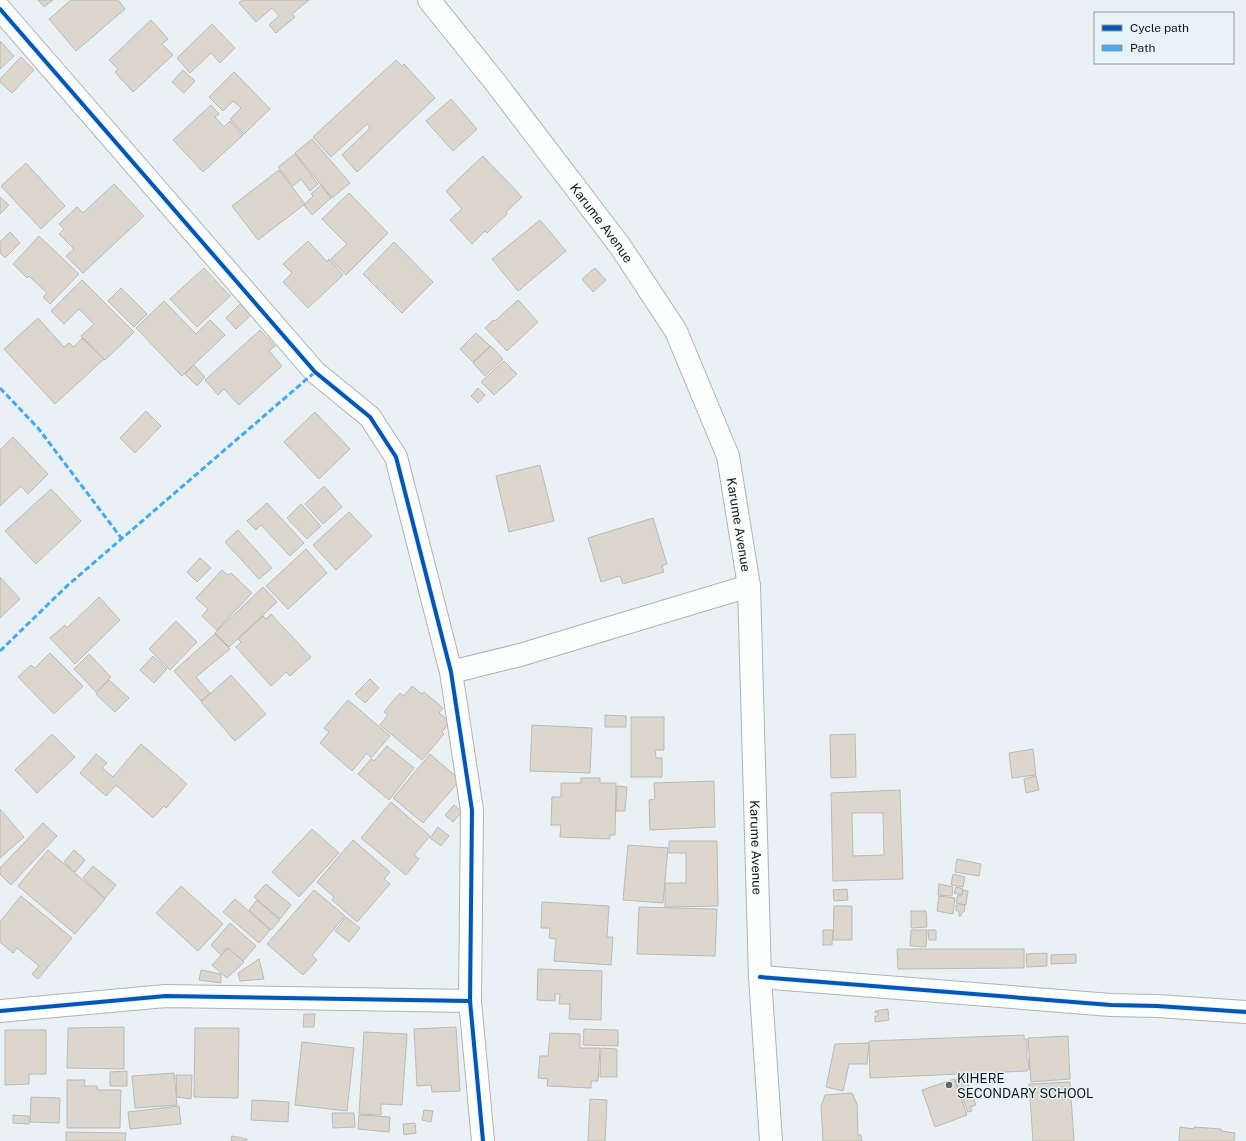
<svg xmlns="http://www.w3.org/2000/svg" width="1246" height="1141" font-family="'Public Sans',sans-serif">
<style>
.building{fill:#ddd6cc;stroke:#b8baba;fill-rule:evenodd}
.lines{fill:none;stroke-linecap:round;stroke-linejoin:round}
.minor-casing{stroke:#afb3b5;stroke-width:24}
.major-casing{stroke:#afb3b5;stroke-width:24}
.minor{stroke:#fcfdfd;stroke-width:22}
.major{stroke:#fcfdfd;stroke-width:22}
.quiet{stroke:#3fa9f5;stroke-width:3;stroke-dasharray:6 3;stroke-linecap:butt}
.cycleway-casing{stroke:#e7f3f7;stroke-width:6}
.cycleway{stroke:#0057b8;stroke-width:4}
.poi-dot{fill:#606566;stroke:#e7f3f7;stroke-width:1.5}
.labels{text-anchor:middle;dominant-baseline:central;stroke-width:3;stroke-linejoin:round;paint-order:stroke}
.street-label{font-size:13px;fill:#15191a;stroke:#e7f3f7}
.poi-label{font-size:13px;fill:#15191a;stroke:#e7f3f7;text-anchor:start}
</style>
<rect width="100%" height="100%" fill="#eaf1f4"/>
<!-- building -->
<g class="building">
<path d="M38,0H53L44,7Z"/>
<path d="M71,0H118L125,9L76,51L49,19Z"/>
<path d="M242,0H309L292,14L295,17L276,33L269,25L279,16L272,8L256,22L239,3Z"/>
<path d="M151,20L168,39L162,44L173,55L133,92L115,72L118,69L109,60Z"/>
<path d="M212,24L235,48L220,63L211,53L190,73L177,58Z"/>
<path d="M0,41L14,56L0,69Z"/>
<path d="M21,57L34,70L12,93L0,82V79Z"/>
<path d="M396,60L402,66L404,64L435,98L357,172L342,155L370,128L367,124L331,157L313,137Z"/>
<path d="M183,70L195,81L184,93L172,82Z"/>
<path d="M234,72L270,109L244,134L230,119L241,108L233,101L223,111L209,97Z"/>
<path d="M451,99L477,129L453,151L426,121Z"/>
<path d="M211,105L219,114L215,117L224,127L230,121L243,135L203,172L173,140Z"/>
<path d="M312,139L350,183L332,198L295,153Z"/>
<path d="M295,154L318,184L310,191L301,179L293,186L278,167Z"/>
<path d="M483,156L522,197L506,212L507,214L487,233L485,231L472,244L450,220L462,209L446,191Z"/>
<path d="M26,163L65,206L41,229L1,186Z"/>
<path d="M279,170L305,204L258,240L232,206Z"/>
<path d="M114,184L144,216L83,273L66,256L74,249L59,234L64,229L59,224L77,207L83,213Z"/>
<path d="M321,185L331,198L312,215L304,205L313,196L311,194Z"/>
<path d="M349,193L388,233L346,275L331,259L347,244L322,219Z"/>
<path d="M0,197L9,205L0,214Z"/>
<path d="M540,220L566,251L518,291L492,259Z"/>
<path d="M10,232L20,243L5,258L0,253V242Z"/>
<path d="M39,236L79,274L50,304L43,297L47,293L29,276L27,278L13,264Z"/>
<path d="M308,241L327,262L329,259L343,275L308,308L283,282L292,273L283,264Z"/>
<path d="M394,242L433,282L402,313L363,274Z"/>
<path d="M204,268L230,296L197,327L170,299Z"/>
<path d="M595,268L606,280L593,292L582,279Z"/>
<path d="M82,280L134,332L105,360L81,336L94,324L79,309L64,324L51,311Z"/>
<path d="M121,288L147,314L134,327L108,301Z"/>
<path d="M518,300L538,322L507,351L485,328L493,320L495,321Z"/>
<path d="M164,301L196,334L210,320L225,335L182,376L136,328Z"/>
<path d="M240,304L251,315L236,329L226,318Z"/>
<path d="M38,318L64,347L69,343L74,347L82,338L104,359L55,404L4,349Z"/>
<path d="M260,330L275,346L269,351L282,366L239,405L224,389L218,395L205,380Z"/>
<path d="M476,333L490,346L473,362L460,349Z"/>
<path d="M491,346L503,359L485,376L473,363Z"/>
<path d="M504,361L517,374L494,395L481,382Z"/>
<path d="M194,365L205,377L197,386L185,374Z"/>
<path d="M478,388L485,395L478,403L471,396Z"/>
<path d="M146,411L161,426L135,453L120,438Z"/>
<path d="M315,412L350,449L319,479L284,442Z"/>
<path d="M13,437L48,474L28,494L21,486L0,506V450Z"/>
<path d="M540,465L554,521L509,532L496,476Z"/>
<path d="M324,486L342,507L323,524L305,504Z"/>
<path d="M51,489L81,521L36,564L5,531Z"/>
<path d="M267,503L304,543L290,556L261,525L256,530L247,521Z"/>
<path d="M301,504L321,526L307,539L287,518Z"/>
<path d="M349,512L372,536L336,570L313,545Z"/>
<path d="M653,518L667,564L662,566L664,572L623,584L620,576L601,582L588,538Z"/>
<path d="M238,530L272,568L259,579L225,542Z"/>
<path d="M306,549L327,573L288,609L266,586Z"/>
<path d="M200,558L211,568L197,582L187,572Z"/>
<path d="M222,570L228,575L231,573L252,593L217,630L202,616L208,609L196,598Z"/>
<path d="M0,577L20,599L0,618Z"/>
<path d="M263,587L277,602L229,647L215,633Z"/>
<path d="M99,597L120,620L75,664L50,638L65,625L67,628Z"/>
<path d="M271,614L311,657L290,676L286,672L271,686L236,647L241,642L238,639L263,616L266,619Z"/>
<path d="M176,621L197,642L170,670L149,649Z"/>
<path d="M215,634L230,649L196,677L210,693L201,701L174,671Z"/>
<path d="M50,653L83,686L54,714L18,677L31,665L35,668Z"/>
<path d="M89,654L111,677L96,692L74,669Z"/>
<path d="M153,656L167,669L154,683L140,670Z"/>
<path d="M231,675L266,714L235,741L201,702Z"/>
<path d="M370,679L379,688L365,703L355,694Z"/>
<path d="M109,680L129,698L115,712L96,694Z"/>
<path d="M412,686L422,694L424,692L443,708L439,713L450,722L442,732L444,734L422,760L380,725L388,715L384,712L400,693L404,696Z"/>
<path d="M348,700L390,736L371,758L367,753L352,771L320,743L329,732L324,728Z"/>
<path d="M605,715L626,716V727H605Z"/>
<path d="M631,717H664V750H655L656,758H662V777H631Z"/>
<path d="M532,725L592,728L590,773L530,771Z"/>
<path d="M52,734L75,757L37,793L15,770Z"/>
<path d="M855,734L856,777L831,778L830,735Z"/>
<path d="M141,744L187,784L166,808L164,806L153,818L116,785L106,796L80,773L96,754L107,763L102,768L113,777Z"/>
<path d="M387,746L414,768L389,800L358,774L371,759L374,761Z"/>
<path d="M1033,749L1036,775L1012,778L1009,753Z"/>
<path d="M430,754L460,780L423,823L393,798Z"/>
<path d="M1036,776L1039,790L1026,793L1024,779Z"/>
<path d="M581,778H600V783H616L615,835H610V839L560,837L561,825H551L552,797H561V783H581Z"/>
<path d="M714,781L715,827L650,830L649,800L655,799L654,783Z"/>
<path d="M617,786L627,787L625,811H616Z"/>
<path d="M900,790L903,879L833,881L831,793ZM852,813H883L884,855L853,856Z"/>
<path d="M391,802L430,836L414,855L419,859L406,875L361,838Z"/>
<path d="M454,805L462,812L453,822L445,815Z"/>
<path d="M0,809L24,837L0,858Z"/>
<path d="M43,823L57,836L11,885L0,874V868Z"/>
<path d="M438,827L449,836L441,846L430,838Z"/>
<path d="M312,829L339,853L299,897L272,872Z"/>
<path d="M353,840L390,872L384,879L390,884L357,922L332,900L334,897L317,882Z"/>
<path d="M669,841H717L718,906L665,907V883H686V853H669Z"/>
<path d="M628,845L668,848L663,903L623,900Z"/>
<path d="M48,850L105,899L75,934L18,886Z"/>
<path d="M74,850L85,860L75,872L64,862Z"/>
<path d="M957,859L981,864L979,876L955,872Z"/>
<path d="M93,866L116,885L105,898L83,878Z"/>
<path d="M953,874L965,877L963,887L951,885Z"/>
<path d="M266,884L291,905L280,919L254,897Z"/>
<path d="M939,884L953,887L952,896L938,895Z"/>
<path d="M181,886L223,924L198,951L156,913Z"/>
<path d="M956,887L963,889L962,895L954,893Z"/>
<path d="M847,889L848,900L834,901L833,890Z"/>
<path d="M314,890L345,916L312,955L317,960L303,975L267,944Z"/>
<path d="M963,890L968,891L966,905L956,903L958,895L962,896Z"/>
<path d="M21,896L72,938L38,979L32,974L39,966L17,948L13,953L0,942V922Z"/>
<path d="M939,896L955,898L953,914L937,911Z"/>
<path d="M235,899L270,930L259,943L223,912Z"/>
<path d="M257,900L280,920L271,930L249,910Z"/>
<path d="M542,902L609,906L607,937H613L611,965L554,961L556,939L549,938L550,928H541Z"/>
<path d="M956,905H965L964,912H962L961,916H959V911H956Z"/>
<path d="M834,906H852V940H833Z"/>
<path d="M639,907L717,909L715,956L637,954Z"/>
<path d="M911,911H926L927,927L911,928Z"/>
<path d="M346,917L360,928L349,942L335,931Z"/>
<path d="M230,923L256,946L243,961L227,948L221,955L211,945Z"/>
<path d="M823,930H833L832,945H823Z"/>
<path d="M911,930H927L926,947L910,946Z"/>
<path d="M928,930H936V940H929Z"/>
<path d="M228,948L244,962L227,978L212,965Z"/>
<path d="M897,949H1024V968L898,969Z"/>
<path d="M1047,953V966L1027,967L1026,954Z"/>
<path d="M1076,954V963L1051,964V955Z"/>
<path d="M259,959L264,979L240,981L238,973Z"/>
<path d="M538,969L602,971L601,1020L569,1019L570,1004H559L560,994H555V1001L537,1000Z"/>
<path d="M201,970L221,974V983L199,980Z"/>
<path d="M888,1009L889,1020L875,1022V1016H878V1012L875,1013V1011Z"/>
<path d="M304,1014H315L314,1027H303Z"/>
<path d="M124,1027V1069L67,1068L68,1028Z"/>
<path d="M456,1027L460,1091L432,1092L431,1085L417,1086L414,1029Z"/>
<path d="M195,1028H239L238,1098L194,1097Z"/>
<path d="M584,1029L618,1030V1046L583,1045Z"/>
<path d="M5,1030H46V1074H29V1084L5,1085Z"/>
<path d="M364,1032L407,1034L402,1105L381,1104V1115L359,1114Z"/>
<path d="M550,1033L580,1034V1048H600L598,1081H591V1088L547,1086L548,1079L538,1078L540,1056H548Z"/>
<path d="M1024,1035V1039H1027V1059H1028L1029,1069L1027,1071L870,1078L869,1041Z"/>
<path d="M1068,1036L1070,1079L1031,1082L1028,1038Z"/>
<path d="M302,1042L354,1048L347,1111L295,1105Z"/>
<path d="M869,1043L867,1064H849L843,1091L826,1087L835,1044Z"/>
<path d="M601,1048L617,1049V1077H600Z"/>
<path d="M127,1071V1086H110V1072Z"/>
<path d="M174,1073L177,1105L135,1108L132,1076Z"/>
<path d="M176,1075H192L191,1099L177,1097Z"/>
<path d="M965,1076L976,1105L970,1107L972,1111L968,1112L955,1080Z"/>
<path d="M954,1079L967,1115L935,1127L922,1090Z"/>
<path d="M67,1080H85L84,1086H97L98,1090H121L120,1128H67Z"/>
<path d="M1070,1082L1074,1141H1033L1029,1084Z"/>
<path d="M852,1093L857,1104L858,1135H861L862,1141H823L821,1106L825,1095Z"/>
<path d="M31,1097L60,1098L59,1123L30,1122Z"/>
<path d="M590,1099L607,1100L605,1141H588Z"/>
<path d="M252,1100L289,1102L288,1122L251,1120Z"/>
<path d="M179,1106L181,1124L130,1129L128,1112Z"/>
<path d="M424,1110L433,1111L431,1122L422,1120Z"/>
<path d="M332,1113H354L355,1127L333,1128Z"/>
<path d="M13,1115L29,1116V1124L13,1123Z"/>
<path d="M359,1115L390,1117L389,1132L358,1129Z"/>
<path d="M415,1123L416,1133L404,1135L403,1124Z"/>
<path d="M1180,1127L1194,1129V1127L1221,1129V1131L1235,1133L1234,1141H1179Z"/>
<path d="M66,1132L126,1133L125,1141H66Z"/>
<path d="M232,1136L247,1139V1141H231Z"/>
</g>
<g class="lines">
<!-- minor casing -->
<g class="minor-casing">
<g id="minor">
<path d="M0,9L315,372L370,417L396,457L451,672L472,810L470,1001L483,1141"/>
<path d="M451,672L520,655L749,586"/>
<path d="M760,977L1111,1005L1157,1006L1246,1012"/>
<path d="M0,1011L166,996L470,1001"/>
</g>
</g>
<!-- major casing -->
<g class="major-casing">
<g id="major">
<path id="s1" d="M429,0L495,82L620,246L676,331L728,456L749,586L760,977L771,1141"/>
</g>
</g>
<!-- minor -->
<use href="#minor" class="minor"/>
<!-- major -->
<use href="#major" class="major"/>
<!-- quiet -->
<g class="quiet">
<path d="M0,388L38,428L122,539"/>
<path d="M0,651L68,585L315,372"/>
</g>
<!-- cycleway casing -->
<g class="cycleway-casing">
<g id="cycleway">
<path d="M0,9L315,372L370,417L396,457L451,672L472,810L470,1001L483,1141"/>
<path d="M760,977L1111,1005L1157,1006L1246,1012"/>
<path d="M0,1011L166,996L470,1001"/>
</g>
</g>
<!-- cycleway -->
<use href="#cycleway" class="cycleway"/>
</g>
<!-- markers -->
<circle class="poi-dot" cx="949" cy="1085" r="4"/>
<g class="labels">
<!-- street labels -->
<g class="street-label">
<text stroke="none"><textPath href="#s1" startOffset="282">Karume Avenue</textPath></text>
<text stroke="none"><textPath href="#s1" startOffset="618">Karume Avenue</textPath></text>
<text stroke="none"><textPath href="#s1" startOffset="942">Karume Avenue</textPath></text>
</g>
<!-- poi labels -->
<g class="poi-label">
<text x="957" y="1078">KIHERE<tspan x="957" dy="15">SECONDARY SCHOOL</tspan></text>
</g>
</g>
<!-- legend -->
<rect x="1094" y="12" width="140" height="52" fill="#e7f3f7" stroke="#939c9f"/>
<rect x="1102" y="25" width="20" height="6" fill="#0057b8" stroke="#939c9f"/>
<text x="1130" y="32" font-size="12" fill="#15191a">Cycle path</text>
<rect x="1102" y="45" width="20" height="6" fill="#3fa9f5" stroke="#939c9f"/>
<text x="1130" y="52" font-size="12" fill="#15191a">Path</text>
</svg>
